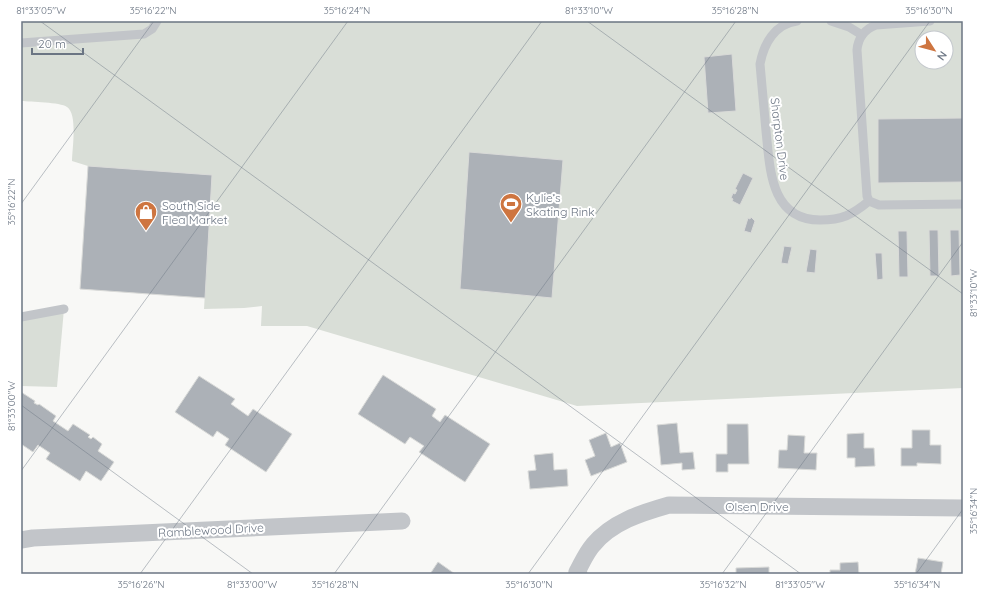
<svg xmlns="http://www.w3.org/2000/svg" width="984" height="595" font-family="Quicksand,sans-serif">
<style>
.green{fill:#d9ded7;fill-rule:evenodd}
.building{fill:#acb1b7;stroke:#d9dad8}
.lines{fill:none;stroke-linecap:round;stroke-linejoin:round}
.lane{stroke:#c2c5c9;stroke-width:9}
.street{stroke:#c2c5c9;stroke-width:17}
.ticks{fill:none;stroke:#6b7583;stroke-width:1;stroke-opacity:0.45}
.labels{text-anchor:middle;dominant-baseline:central;stroke-width:4;stroke-linejoin:round;paint-order:stroke}
.street-label{font-size:12px;fill:#6b7583;stroke:#fff}
.poi-label{font-size:12px;fill:#6b7583;stroke:#fff;text-anchor:start}
.neatline{fill:none;stroke:#6b7583;stroke-width:1.5}
.ticks-label{font-size:10px;text-anchor:middle;fill:#6b7583}
</style>
<rect width="100%" height="100%" fill="#f8f8f6"/>
<!-- green -->
<g class="green">
<path d="M21,21H963V388L577,406L307,326H261L262,306L244,308L204,309L212,175L88,166L72,161C72,150 78,114 67,107C60,102 31,102 21,101ZM922,38H946V62H922Z"/>
<path d="M64,309L57,387L21,386V317Z"/>
</g>
<!-- building -->
<g class="building">
<path d="M732,54L736,111L708,113L704,57Z"/>
<path d="M963,118V182L878,183V119Z"/>
<path d="M469,152L563,160L552,298L460,289Z"/>
<path d="M88,166L212,175L205,298L80,289Z"/>
<path d="M743,173L753,178L740,205L732,201L733,199L731,198L733,193L735,194L737,190L735,189Z"/>
<path d="M751,217L755,221L751,233L744,231L748,218L750,219Z"/>
<path d="M929,230H938L939,276H930Z"/>
<path d="M950,230H959L960,275L951,276Z"/>
<path d="M898,231H907L908,277H899Z"/>
<path d="M784,246L792,247L788,264L781,263Z"/>
<path d="M810,249L817,250L815,273L806,272Z"/>
<path d="M875,253H882L883,279L877,280Z"/>
<path d="M383,375L436,409L432,416L440,422L445,415L490,444L465,482L419,452L424,446L410,437L405,444L358,414Z"/>
<path d="M199,376L235,399L231,404L248,416L253,409L292,434L266,472L225,445L229,439L217,431L213,437L175,412Z"/>
<path d="M21,392L35,401L34,403L38,405L39,404L56,416L53,421L68,431L73,424L90,435L88,437L91,439L93,437L102,444L98,451L114,462L101,481L86,471L80,481L46,459L50,453L38,445L33,452L21,444Z"/>
<path d="M677,423L680,453L693,452L695,469L682,470V463L661,465L657,425Z"/>
<path d="M727,424H748L749,464H728V472H716V454H727Z"/>
<path d="M912,430H930V445H941V464L917,463V466H901V448H912Z"/>
<path d="M606,433L611,447L620,443L627,462L591,476L585,460L595,456L589,440Z"/>
<path d="M864,433V448H874L875,466L855,467V458H847V434Z"/>
<path d="M788,435L805,436L804,453H817L816,470L778,468L779,450H787Z"/>
<path d="M553,453L554,470L567,469L568,486L530,489L528,471L536,470L534,455Z"/>
<path d="M918,558L943,562L941,574H915Z"/>
<path d="M438,562L455,574H430Z"/>
<path d="M858,562L859,574H830V570H840V563Z"/>
<path d="M769,567V574H736V568Z"/>
</g>
<g class="lines">
<!-- lane -->
<g class="lane">
<path d="M797,21C775,24 764,43 760,64C762,86 764,109 766,131C770,168 770,220 820,220C842,220 852,215 869,201"/>
<path d="M831,21L849,27L862,35"/>
<path d="M930,21L876,25C865,29 858,38 857,50L867,196L869,201L879,205L963,204"/>
<path d="M21,43L144,34L152,29L157,21"/>
<path d="M21,317L64,309"/>
</g>
<!-- street -->
<g class="street">
<path d="M21,540L33,538L402,521"/>
<path d="M579,574L577,572C582,563 586,553 593,545C612,522 641,513 669,505L963,508"/>
</g>
</g>
<!-- ticks -->
<path class="ticks" d="M40,21L801,574M587,21L963,294M21,204L154,21M21,405L253,574M21,471L348,21M140,574L542,21M334,574L736,21M528,574L930,21M722,574L963,242M916,574L963,509"/>
<!-- icons -->
<defs>
<g id="stadium-pin" transform="scale(1.15)"><path d="M0 17L-7.5 6A9.5 9.5 0 1 1 7.5 6Z" fill="#ce7540" stroke="#fff"/><path d="M0-5a6.5 5 0 1 0 0 10a6.5 5 0 1 0 0-10ZM-3.5-1.8h7v3.6h-7Z" fill="#fff"/></g>
<g id="shop-pin" transform="scale(1.15)"><path d="M0 17L-7.5 6A9.5 9.5 0 1 1 7.5 6Z" fill="#ce7540" stroke="#fff"/><path d="M-5-2.5h2.3a2.7 3.5 0 0 1 5.4 0H5L5.5 6h-11ZM-1.5-2.5h3a1.5 2.3 0 0 0-3 0Z" fill="#fff"/></g>
</defs>
<g fill-rule="evenodd">
<use href="#stadium-pin" x="511" y="204"/>
<use href="#shop-pin" x="146" y="212"/>
</g>
<g class="labels">
<!-- street labels -->
<g class="street-label">
<text transform="translate(780 139) rotate(83)">Sharpton Drive</text>
<text x="757" y="506">Olsen Drive</text>
<text transform="translate(211 530) rotate(-3)">Ramblewood Drive</text>
</g>
<!-- poi labels -->
<g class="poi-label">
<text x="526" y="197">Kylie’s<tspan x="526" dy="14">Skating Rink</tspan></text>
<text x="162" y="205">South Side<tspan x="162" dy="14">Flea Market</tspan></text>
</g>
</g>
<!-- border -->
<rect width="984" height="595" fill="none" stroke="#ffffff" stroke-width="44"/>
<!-- north arrow -->
<g transform="translate(934 50) rotate(126)"><circle r="19" fill="#ffffff" stroke="#c4c8cd"/>
<path d="M0-3L7 15L0 10L-7 15Z" fill="#ce7540"/>
<text y="-6" font-size="11" font-weight="bold" text-anchor="middle" fill="#6b7583">N</text>
</g>
<!-- scale -->
<path d="M32 48v6h51v-6" fill="none" stroke="#6b7583" stroke-width="2"/>
<text x="38" y="48" font-size="12" fill="#6b7583" stroke="#ffffff" stroke-width="3" paint-order="stroke">20 m</text>
<rect x="22" y="22" width="940" height="551" class="neatline"/>
<g class="ticks-label">
<text x="41" y="14">81°33'05"W</text>
<text x="153" y="14">35°16'22"N</text>
<text x="347" y="14">35°16'24"N</text>
<text x="589" y="14">81°33'10"W</text>
<text x="735" y="14">35°16'28"N</text>
<text x="929" y="14">35°16'30"N</text>
<text transform="translate(11 202) rotate(-90)" y="4">35°16'22"N</text>
<text transform="translate(973 293) rotate(-90)" y="4">81°33'10"W</text>
<text transform="translate(11 406) rotate(-90)" y="4">81°33'00"W</text>
<text transform="translate(973 511) rotate(-90)" y="4">35°16'34"N</text>
<text x="141" y="588">35°16'26"N</text>
<text x="252" y="588">81°33'00"W</text>
<text x="335" y="588">35°16'28"N</text>
<text x="529" y="588">35°16'30"N</text>
<text x="723" y="588">35°16'32"N</text>
<text x="800" y="588">81°33'05"W</text>
<text x="917" y="588">35°16'34"N</text>
</g>
</svg>
